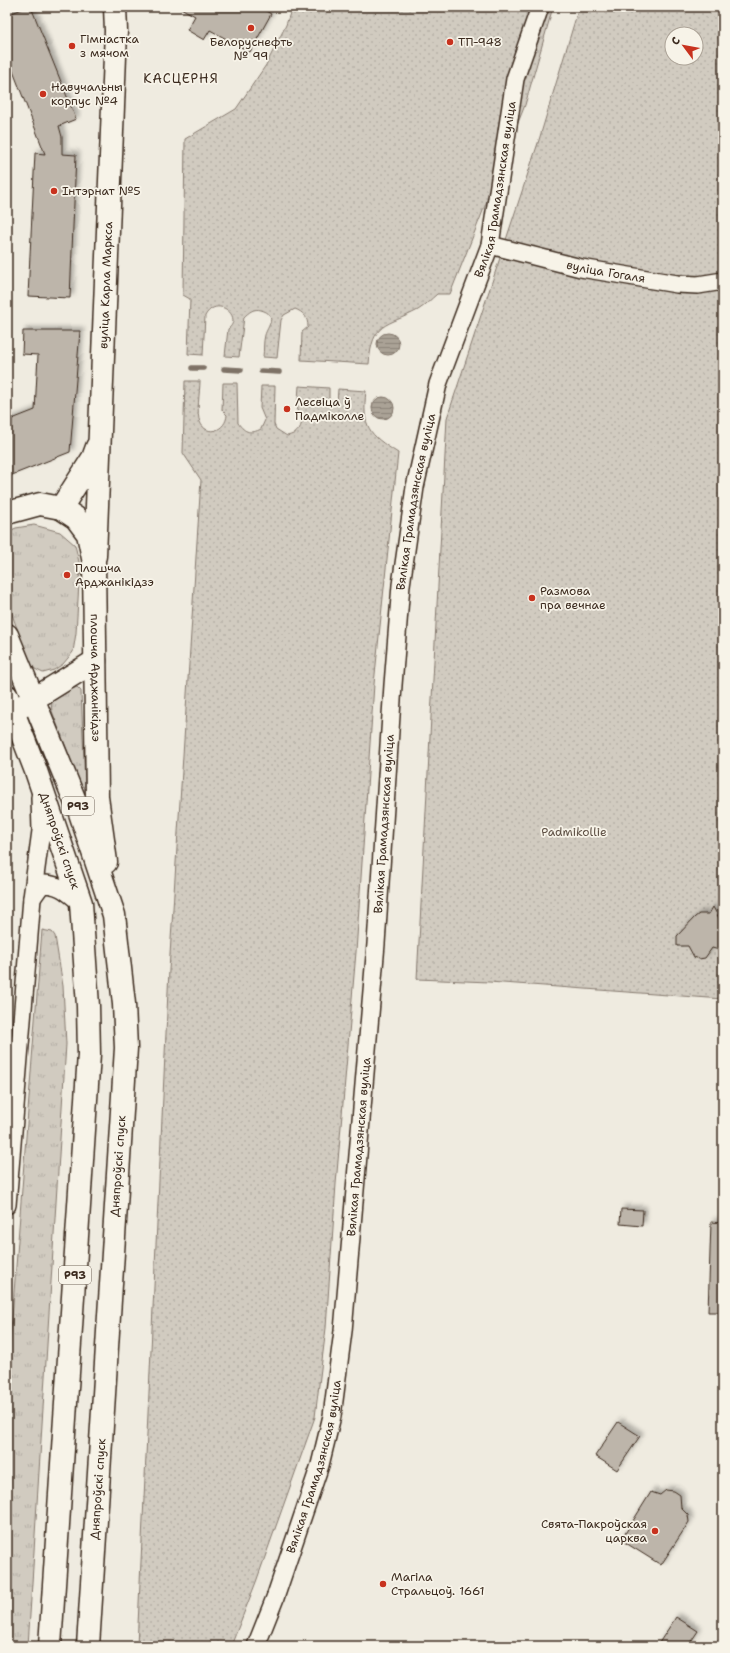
<svg xmlns="http://www.w3.org/2000/svg" width="730" height="1653" font-family="'Shantell Sans',sans-serif">
<style>
.grass{fill:url(#grass-tufts);stroke:#867a6f}
.park{fill:url(#park-dots);stroke:#867a6f;fill-rule:evenodd}
.water{fill:url(#water-rules);stroke:#7e7266}
.lines{fill:none;stroke-linecap:round;stroke-linejoin:round}
.stream{stroke:#7e7266;stroke-width:5.5}
.building{fill:#bdb5aa;stroke:#3b2a1e;filter:url(#shadow)}
.minor-casing{stroke:#3b2a1e;stroke-width:20}
.secondary-casing{stroke:#3b2a1e;stroke-width:25}
.primary-casing{stroke:#3b2a1e;stroke-width:25}
.minor{stroke:#f7f3e8;stroke-width:17}
.secondary{stroke:#f7f3e8;stroke-width:22}
.primary{stroke:#f7f3e8;stroke-width:22}
.poi-dot{fill:#c8321e;stroke:#f7f3e8;stroke-width:1.5}
.labels{text-anchor:middle;dominant-baseline:central;stroke-width:3.5;stroke-linejoin:round;paint-order:stroke}
.shield{fill:#f7f3e8;stroke:#73665b;stroke-width:1}
.shield-label{font-size:11px;font-weight:bold;fill:#3b2a1e}
.poi-label{font-size:12px;fill:#3b2a1e;stroke:#f7f3e8;text-anchor:start}
.street-label{font-size:12px;fill:#3b2a1e;stroke:#f7f3e8}
.park-label{font-size:12px;fill:#605246;stroke:#f7f3e8}
.neighbourhood-label{font-size:13px;letter-spacing:1px;fill:#3b2a1e;stroke:#f7f3e8}
</style>
<defs>
<pattern id="grass-tufts" width="24" height="20" patternUnits="userSpaceOnUse"><rect width="24" height="20" fill="#d1cbc0"/><path d="M3 7l-1-3M5 7V3M7 7l1-3M15 17l-1-3M17 17v-4M19 17l1-3" fill="none" stroke="#b4aea5"/></pattern>
<pattern id="park-dots" width="8" height="8" patternUnits="userSpaceOnUse"><rect width="8" height="8" fill="#d1cbc0"/><path d="M2 2h.1M6 6h.1" fill="none" stroke="#b4aea5" stroke-width="1.8" stroke-linecap="round"/></pattern>
<pattern id="water-rules" width="6" height="5" patternUnits="userSpaceOnUse"><rect width="6" height="5" fill="#aaa296"/><path d="M0 2.5h6" fill="none" stroke="#8c847a"/></pattern>
<filter id="shadow"><feDropShadow dx="3.5" dy="-3.5" stdDeviation="2" flood-color="#0004"/></filter>
</defs>
<rect width="100%" height="100%" fill="#efebe0"/>
<filter id="ink" filterUnits="userSpaceOnUse"><feTurbulence type="fractalNoise" baseFrequency=".025" numOctaves="2"/><feDisplacementMap in="SourceGraphic" scale="8" xChannelSelector="R" yChannelSelector="G"/><feConvolveMatrix kernelMatrix="1 2 1 2 8 2 1 2 1" color-interpolation-filters="sRGB"/></filter>
<g filter="url(#ink)">
<!-- grass -->
<g class="grass">
<path d="M34,525L60,532L75,545L80,566L76,633L73,652L63,664L54,670L43,673L35,669L28,660L7,600V532L16,528Z"/>
<path d="M77,687L81,691L85,786L81,787L52,711L51,702L57,695Z"/>
<path d="M42,930L52,932L55,936L63,986L66,1044L28,1646H7V1383Z"/>
</g>
<!-- park -->
<g class="park">
<path d="M292,7H553L525,105L450,294H437C431,299 425,306 418,310C386,327 372,321 369,364L301,360L302,332L308,327C308,317 303,312 295,309L284,315L281,320L277,358L263,357C264,350 263,342 265,335C267,327 279,315 261,310C254,308 249,312 244,317L239,357L225,356L228,329C244,317 217,294 205,316L203,355L188,354L190,299L183,295L185,139L236,109L266,65L286,25Z"/>
<path d="M579,7H723V999L489,982L417,979L447,418L539,140ZM672,34H696V58H672Z"/>
<path d="M185,381H200C200,391 196,414 200,422C207,438 226,430 227,415L222,410L223,383H237L238,423C245,433 251,434 261,429L265,420L260,408L261,386H275L274,424L276,429L287,436C296,434 301,430 302,420L297,414L299,386L329,388V399L337,404L338,389L366,391C362,427 368,434 398,453L374,684L356,952L336,1184L326,1328L315,1417L256,1582L231,1646H137L169,970L201,480L183,453Z"/>
</g>
<!-- water -->
<g class="water">
<circle cx="388" cy="344" r="11"/>
<circle cx="383" cy="408" r="11"/>
</g>
<g class="lines">
<!-- stream -->
<g class="stream">
<path d="M192,368H203"/>
<path d="M224,369L241,370"/>
<path d="M261,371L279,372"/>
</g>
</g>
<!-- building -->
<g class="building">
<path d="M27,7H31L76,119L59,126L62,137V154L76,155L70,298L28,296L35,153L45,154L11,66L7,68V15Z"/>
<path d="M179,7H259L271,14L250,52L210,30L204,40L187,30L195,16Z"/>
<path d="M23,331H80L70,452L7,477V421L35,410L38,355L22,354Z"/>
<path d="M713,907L720,920L723,930V951L712,948L705,958L699,959L694,957L688,946H677V936L695,917L699,914H709Z"/>
<path d="M621,1209L643,1210L642,1226L620,1224Z"/>
<path d="M711,1222L723,1223V1312H708Z"/>
<path d="M618,1422L640,1436L617,1470L595,1456Z"/>
<path d="M666,1490L674,1491L680,1495L681,1508L688,1515L689,1522L661,1565L621,1540L651,1492L660,1495Z"/>
<path d="M676,1617L698,1631L688,1646H657Z"/>
</g>
<g class="lines">
<!-- minor casing -->
<g class="minor-casing">
<g id="minor">
<path id="s1" d="M490,245L581,268L677,284L698,285L723,281"/>
<path d="M32,898L42,884C61,884 67,892 81,903"/>
<path d="M7,1205L32,898L41,831L40,797"/>
<path id="s2" d="M256,1646L275,1598L320,1465L332,1416L343,1331L376,944L393,685L401,585L415,487L438,384L490,245L515,79L540,7"/>
</g>
</g>
<!-- secondary casing -->
<g class="secondary-casing">
<g id="secondary">
<path d="M61,508L93,458L97,447"/>
<path id="s3" d="M95,556L116,31L115,7"/>
</g>
</g>
<!-- primary casing -->
<g class="primary-casing">
<g id="primary">
<path id="s4" d="M7,513L40,504L61,508L76,518L88,534L94,563L97,797L106,862"/>
<path d="M7,635L80,813L114,915L124,1004L126,1048L88,1646"/>
<path id="s5" d="M7,696L36,771L81,903L88,1006L89,1054L50,1646"/>
<path d="M21,707L95,661"/>
</g>
</g>
<!-- minor -->
<use href="#minor" class="minor"/>
<!-- secondary -->
<use href="#secondary" class="secondary"/>
<!-- primary -->
<use href="#primary" class="primary"/>
</g>
</g>
<!-- markers -->
<g class="poi-dot">
<circle cx="251" cy="28" r="4"/>
<circle cx="450" cy="42" r="4"/>
<circle cx="72" cy="46" r="4"/>
<circle cx="43" cy="94" r="4"/>
<circle cx="54" cy="191" r="4"/>
<circle cx="287" cy="409" r="4"/>
<circle cx="67" cy="575" r="4"/>
<circle cx="532" cy="598" r="4"/>
<circle cx="655" cy="1531" r="4"/>
<circle cx="383" cy="1584" r="4"/>
</g>
<g class="labels">
<!-- shield labels -->
<g class="shield">
<rect x="62" y="797" width="32" height="18" rx="3"/>
<rect x="59" y="1266" width="32" height="18" rx="3"/>
</g>
<g class="shield-label">
<text x="78" y="806">Р93</text>
<text x="75" y="1275">Р93</text>
</g>
<!-- poi labels -->
<g class="poi-label">
<text x="80" y="39">Гімнастка<tspan x="80" dy="14">з мячом</tspan></text>
<text x="251" y="42" text-anchor="middle">Белоруснефть<tspan x="251" dy="14">№ 99</tspan></text>
<text x="458" y="42">ТП-948</text>
<text x="51" y="87">Навучальны<tspan x="51" dy="14">корпус №4</tspan></text>
<text x="62" y="191">Інтэрнат №5</text>
<text x="295" y="402">Лесвіца ў<tspan x="295" dy="14">Падміколле</tspan></text>
<text x="75" y="568">Плошча<tspan x="75" dy="14">Арджанікідзэ</tspan></text>
<text x="540" y="591">Размова<tspan x="540" dy="14">пра вечнае</tspan></text>
<text x="647" y="1524" text-anchor="end">Свята-Пакроўская<tspan x="647" dy="14">царква</tspan></text>
<text x="391" y="1577">Магіла<tspan x="391" dy="14">Стральцоў. 1661</tspan></text>
</g>
<!-- street labels -->
<g class="street-label">
<text stroke="none"><textPath href="#s2" startOffset="1485">Вялікая Грамадзянская вуліца</textPath></text>
<text stroke="none"><textPath href="#s1" startOffset="119">вуліца Гогаля</textPath></text>
<text stroke="none"><textPath href="#s3" startOffset="271">вуліца Карла Маркса</textPath></text>
<text stroke="none"><textPath href="#s2" startOffset="1161">Вялікая Грамадзянская вуліца</textPath></text>
<text stroke="none"><textPath href="#s4" startOffset="238">плошча Арджанікідзэ</textPath></text>
<text stroke="none"><textPath href="#s2" startOffset="837">Вялікая Грамадзянская вуліца</textPath></text>
<text stroke="none"><textPath href="#s5" startOffset="154">Дняпроўскі спуск</textPath></text>
<text stroke="none"><textPath href="#s2" startOffset="513">Вялікая Грамадзянская вуліца</textPath></text>
<text transform="translate(118 1166) rotate(-86)">Дняпроўскі спуск</text>
<text stroke="none"><textPath href="#s2" startOffset="189">Вялікая Грамадзянская вуліца</textPath></text>
<text transform="translate(98 1489) rotate(-86)">Дняпроўскі спуск</text>
</g>
<!-- park labels -->
<g class="park-label">
<text x="574" y="832">Padmikollie</text>
</g>
<!-- neighbourhood labels -->
<g class="neighbourhood-label">
<text x="181" y="78">КАСЦЕРНЯ</text>
</g>
</g>
<!-- margin -->
<rect width="730" height="1653" fill="none" stroke="#f7f3e8" stroke-width="24"/>
<rect x="12" y="12" width="706" height="1629" fill="none" stroke="#3b2a1e" stroke-width="1.5" filter="url(#ink)"/>
<!-- north arrow -->
<g transform="translate(684 46) rotate(302)"><circle r="19" fill="#f7f3e8" stroke="#aca397"/>
<path d="M0-3L7 15L0 10L-7 15Z" fill="#c8321e"/>
<text y="-6" font-size="11" font-weight="bold" text-anchor="middle" fill="#3b2a1e">С</text>
</g>
</svg>
